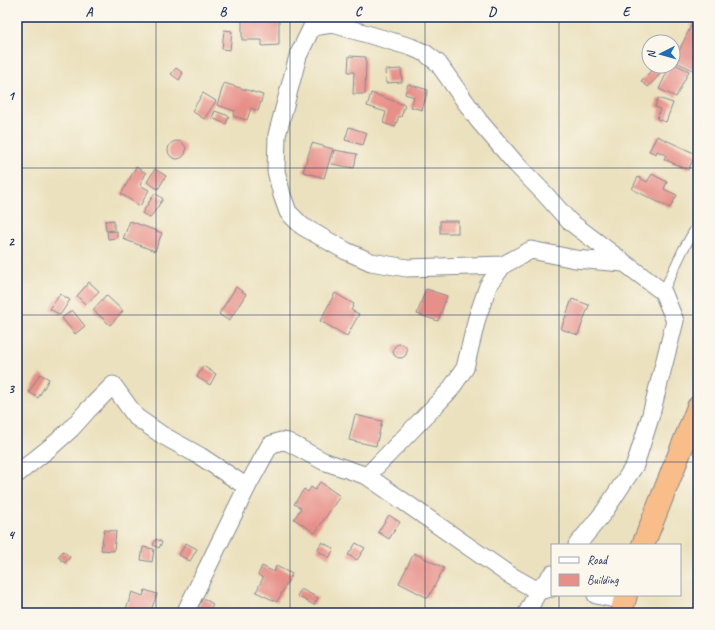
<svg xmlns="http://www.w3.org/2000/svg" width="715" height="630" font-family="Caveat,sans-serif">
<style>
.building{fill:#e79089}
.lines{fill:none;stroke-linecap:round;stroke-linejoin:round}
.service-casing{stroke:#83888e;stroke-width:11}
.minor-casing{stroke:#83888e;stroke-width:19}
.trunk-casing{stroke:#83888e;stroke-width:24}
.service{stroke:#fff;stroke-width:9}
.minor{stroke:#fff;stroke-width:17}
.trunk{stroke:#f8bd89;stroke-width:22}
.grid{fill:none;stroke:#1b2f5e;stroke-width:1;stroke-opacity:0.55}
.neatline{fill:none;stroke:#1b2f5e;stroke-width:1.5}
.grid-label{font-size:13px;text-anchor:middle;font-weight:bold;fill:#1b2f5e}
</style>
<rect width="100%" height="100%" fill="#fbf7ec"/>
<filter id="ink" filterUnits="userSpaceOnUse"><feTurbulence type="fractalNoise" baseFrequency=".025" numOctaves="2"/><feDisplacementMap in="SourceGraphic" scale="8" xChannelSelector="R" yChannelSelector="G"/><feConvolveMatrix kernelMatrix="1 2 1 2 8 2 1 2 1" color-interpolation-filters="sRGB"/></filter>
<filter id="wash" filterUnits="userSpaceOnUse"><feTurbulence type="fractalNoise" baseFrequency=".012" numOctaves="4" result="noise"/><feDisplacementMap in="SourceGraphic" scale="16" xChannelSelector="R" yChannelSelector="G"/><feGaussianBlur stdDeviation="0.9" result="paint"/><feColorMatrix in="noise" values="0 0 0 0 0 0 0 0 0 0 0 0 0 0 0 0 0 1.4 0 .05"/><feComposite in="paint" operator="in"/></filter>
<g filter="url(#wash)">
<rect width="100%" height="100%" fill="#ebe1be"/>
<g id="blocks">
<!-- building -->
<g class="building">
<path d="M242,17H279V45L262,46V40H242Z"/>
<path d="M693,22L698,25V64L695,71L674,61Z"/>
<path d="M224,30L232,31L230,50L222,49Z"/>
<path d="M349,56L366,57L365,94H353L354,72H348Z"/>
<path d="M673,63L689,71L676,97L659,89L670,66H673Z"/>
<path d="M176,68L183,73L179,80L171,74Z"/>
<path d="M654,68L660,74L648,87L641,81Z"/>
<path d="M401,69L402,82L386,83L385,70Z"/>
<path d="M224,83L263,95L258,111L251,108L247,120L233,116L235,111L217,105Z"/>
<path d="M408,84L428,90L422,110L411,107L414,97L405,94Z"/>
<path d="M203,93L216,101L204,119L192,111Z"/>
<path d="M371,93L405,105L401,117L399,116L395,127L383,123L386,112L367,106Z"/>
<path d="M658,98L673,103L666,122L657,119L660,109L655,107Z"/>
<path d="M215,111L229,116L226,124L212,118Z"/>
<path d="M349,127L367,133L363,145L345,140Z"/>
<path d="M657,136L696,154L688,170L664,159L666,155L657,151L656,154L649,151Z"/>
<circle cx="177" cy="150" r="9"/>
<path d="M312,143L333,149L324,178L303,172Z"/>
<path d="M334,150L357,154L354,168L332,164Z"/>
<path d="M136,167L146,173L140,185L149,190L140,206L121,194Z"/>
<path d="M155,169L166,176L158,189L147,182Z"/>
<path d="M652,174L667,182L664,189L677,195L670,208L632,189L638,177L647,182Z"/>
<path d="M155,193L163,199L150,218L142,213Z"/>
<path d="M114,220V230L106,231L105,221Z"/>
<path d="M130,221L162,233L155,251L123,239Z"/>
<rect x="440" y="221" width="18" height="12"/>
<path d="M117,231V238L108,239L107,232Z"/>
<path d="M89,282L99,291L86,305L77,296Z"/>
<path d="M236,287L246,294L229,321L219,314Z"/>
<path d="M426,289L447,296L438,321L417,314Z"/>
<path d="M335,293L354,304L351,310L359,314L347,336L320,321Z"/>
<path d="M60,294L70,300L60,315L50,309Z"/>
<path d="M106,295L123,311L110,325L93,310Z"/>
<path d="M572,299L589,305L578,335L561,329Z"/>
<path d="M72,310L85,326L75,334L62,318Z"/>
<circle cx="400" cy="351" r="7"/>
<path d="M203,366L216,374L210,385L197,377Z"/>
<path d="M40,374L49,379L38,398L29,392Z"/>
<path d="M355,415L382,421L376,446L349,440Z"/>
<path d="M320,482L340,496L315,533L294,519L301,508L294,504L304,489L308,492L311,487L315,490Z"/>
<path d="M389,515L400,522L389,539L378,532Z"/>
<path d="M104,530L116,531L114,551L101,550Z"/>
<path d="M156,539L162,542L159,548L153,545Z"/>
<path d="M322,542L334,549L329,558L317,550Z"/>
<path d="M186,543L197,549L190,561L179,555Z"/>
<path d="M356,543L365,548L357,560L348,555Z"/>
<path d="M143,547L154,549L152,562L141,560Z"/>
<path d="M63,551L70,557L65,563L58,557Z"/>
<path d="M414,553L444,568L428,598L399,583Z"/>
<path d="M262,566L274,572L276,566L292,574L277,602L256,592L263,578L258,575Z"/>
<path d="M301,589L318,598L314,605L297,596Z"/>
<path d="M145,590L157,594L150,613L125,612L132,592L143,596Z"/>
<path d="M203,598L213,604L208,613H205L197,609Z"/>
</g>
</g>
</g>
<g filter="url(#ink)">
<use href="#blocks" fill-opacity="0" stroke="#83888e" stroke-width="1"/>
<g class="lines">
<!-- service casing -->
<g class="service-casing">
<path id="service" d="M663,292L683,250L698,224"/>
</g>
<!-- minor casing -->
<g class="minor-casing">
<g id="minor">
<path d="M17,474L52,446L71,429L88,410L113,385L136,417L162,435L200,456L247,487"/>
<path d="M367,476L432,409L450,390L465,368L477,318L488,286L503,265"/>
<path d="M577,545L604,512L635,465L650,418L675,321L663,292L569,221L544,193L516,164L479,121L438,63L425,53L411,47L333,24L312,27L298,56L277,135L276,171L282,195L288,212L302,226L346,251L371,262L407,268L503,265L531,250L575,259L623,263"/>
<path d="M596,595L624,601"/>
<path d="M185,613L247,487L270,445L281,441L288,442L323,461L367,476L508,574L538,591L552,588"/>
<path d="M527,613L538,591L552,574"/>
</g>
</g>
<!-- trunk casing -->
<g class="trunk-casing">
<g id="trunk">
<path d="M643,545L698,407"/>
<path d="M621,613L626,595"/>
</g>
</g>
<!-- service -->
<use href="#service" class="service"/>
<!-- minor -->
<use href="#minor" class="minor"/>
<!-- trunk -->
<use href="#trunk" class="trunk"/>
</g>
</g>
<!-- grid -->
<path class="grid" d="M156,17V613M290,17V613M425,17V613M559,17V545M17,168H698M17,315H698M17,462H698M559,595V613"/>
<!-- margin -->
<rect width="715" height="630" fill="none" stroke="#fbf7ec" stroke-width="44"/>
<!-- legend -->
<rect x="551" y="544" width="130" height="52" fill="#fbf7ec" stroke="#a1a7b3"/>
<rect x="559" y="557" width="20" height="6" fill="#ffffff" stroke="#a1a7b3"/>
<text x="587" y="564" font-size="12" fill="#1b2f5e">Road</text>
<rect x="559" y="574" width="20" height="12" fill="#e79089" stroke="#a1a7b3"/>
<text x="587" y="584" font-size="12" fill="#1b2f5e">Building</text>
<!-- north arrow -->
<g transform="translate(661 54) rotate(264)"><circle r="19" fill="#fbf7ec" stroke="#a1a7b3"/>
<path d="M0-3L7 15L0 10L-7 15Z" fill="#1f6fb2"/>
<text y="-6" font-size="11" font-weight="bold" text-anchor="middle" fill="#1b2f5e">N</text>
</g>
<rect x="22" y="22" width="671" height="586" class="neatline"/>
<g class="grid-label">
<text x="89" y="16">A</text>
<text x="223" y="16">B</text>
<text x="358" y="16">C</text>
<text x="492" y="16">D</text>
<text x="626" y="16">E</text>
<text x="11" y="100">1</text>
<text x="11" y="246">2</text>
<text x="11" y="393">3</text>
<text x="11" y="539">4</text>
</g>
</svg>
